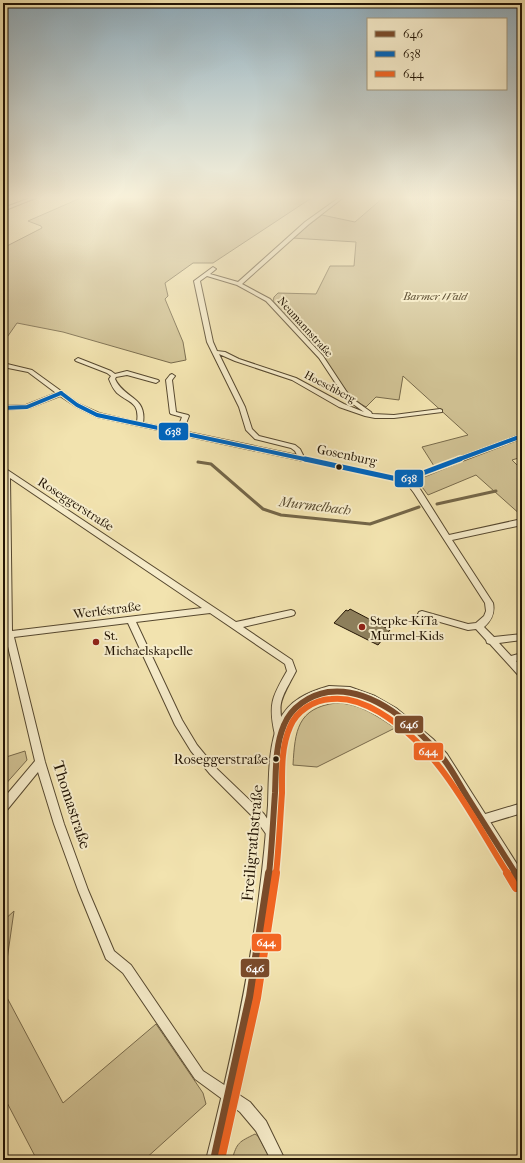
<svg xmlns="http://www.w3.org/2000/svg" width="525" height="1163" font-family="'IM FELL French Canon',serif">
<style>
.green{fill:#cfc092;stroke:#786a4b}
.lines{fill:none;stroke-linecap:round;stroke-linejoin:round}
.stream{stroke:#746648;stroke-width:3}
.building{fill:#8e805d;stroke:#221404}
.minor-casing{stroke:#56482f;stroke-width:2}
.tertiary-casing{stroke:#56482f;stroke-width:2}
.minor{fill:#f7edcb;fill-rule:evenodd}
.tertiary{fill:#f7edcb;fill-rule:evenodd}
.bus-1-far1-casing{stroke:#f7edcb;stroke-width:9}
.bus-1-casing{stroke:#f7edcb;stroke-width:10}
.bus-2-far1-casing{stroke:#f7edcb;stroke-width:6}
.bus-2-casing{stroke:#f7edcb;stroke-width:8}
.bus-3-far1-casing{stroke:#f7edcb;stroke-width:9}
.bus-3-casing{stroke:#f7edcb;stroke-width:10}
.bus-1-far1{stroke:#7a4b2a;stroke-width:6}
.bus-1{stroke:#7a4b2a;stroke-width:8}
.bus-2-far1{stroke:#0065bd;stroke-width:4}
.bus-2{stroke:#0065bd;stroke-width:5}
.bus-3-far1{stroke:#f26522;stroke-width:6}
.bus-3{stroke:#f26522;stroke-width:8}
.bus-dot{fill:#221404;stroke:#f7edcb;stroke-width:1.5}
.poi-dot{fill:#8f2418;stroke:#f7edcb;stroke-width:1.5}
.labels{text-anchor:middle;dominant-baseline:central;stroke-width:4;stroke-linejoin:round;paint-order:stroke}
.far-park-label{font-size:11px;font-style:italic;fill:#5f5036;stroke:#f7edcb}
.far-street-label{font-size:11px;fill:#221404;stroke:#f7edcb}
.street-label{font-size:13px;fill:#221404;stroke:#f7edcb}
.poi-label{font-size:13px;fill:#221404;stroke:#f7edcb;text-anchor:start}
.water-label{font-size:14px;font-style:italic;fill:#594b31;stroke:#f7edcb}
.near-bus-label{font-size:14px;fill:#221404;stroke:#f7edcb;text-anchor:end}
.near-street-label{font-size:16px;fill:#221404;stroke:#f7edcb}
.line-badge{stroke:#f7edcb;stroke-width:1.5}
.badge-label{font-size:11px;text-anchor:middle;font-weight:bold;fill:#fff}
</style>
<rect width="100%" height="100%" fill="#f2e3af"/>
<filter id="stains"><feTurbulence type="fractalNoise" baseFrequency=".005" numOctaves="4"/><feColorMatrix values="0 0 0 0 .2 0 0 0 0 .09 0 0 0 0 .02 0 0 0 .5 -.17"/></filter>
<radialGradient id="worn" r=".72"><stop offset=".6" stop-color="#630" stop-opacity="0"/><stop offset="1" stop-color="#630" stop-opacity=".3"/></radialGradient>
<!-- green -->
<g class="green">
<path d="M83,197H313L213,263H193L165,283L168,296L165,299L183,342L186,360L171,363L63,332L17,323L3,343V248L42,228L41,226L28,221Z"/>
<path d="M384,197H480L522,202V457L512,460L522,470V516L476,475L428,495L417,480L461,462L456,457L434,466L422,447L468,435L403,376L399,400L376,397L366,407C341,393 335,370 317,349C303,333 286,318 273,301L274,297L278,293L316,294L330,266H354L356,242L292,238L322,215L355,222Z"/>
<path d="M336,703C359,703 377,716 395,728L317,767L293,765C295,731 297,708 336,703Z"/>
<path d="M25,751L27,760L3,787V758Z"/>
<path d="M14,911L3,988V921Z"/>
<path d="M3,990L63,1103L156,1024L203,1093L206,1104L144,1160H37L3,1095Z"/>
<path d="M255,1134L258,1136L271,1160H245L240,1157L232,1160C237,1142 239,1142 255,1134Z"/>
</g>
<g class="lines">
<!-- stream -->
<g class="stream">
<path d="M198,462L211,464L263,509L281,515L370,524L419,507"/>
<path d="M437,504L496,491"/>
</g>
</g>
<!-- building -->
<path class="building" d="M350,609L390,630L378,645L334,623L346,610L348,611Z"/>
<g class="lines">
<!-- minor casing -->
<g class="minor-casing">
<g id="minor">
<path d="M33,197H38L3,211V208Z"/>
<path d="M340,197H344L309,224L242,284L270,299L323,356L350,397L371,412L372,414L394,415L440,409L442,410V412L394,418H375L365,416L339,407L292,380L235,361L219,354L245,407L252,429L259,436L295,445L300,449L304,457L397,477H406L522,434V438L412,480L420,489L449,535L522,519V525L452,540L493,603C495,613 492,620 484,627L494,637L522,634V640L499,643L511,656L522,653V659L516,661L522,667V677L519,676L490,644L487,643L486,640L476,629L468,630L419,616L418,614L419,612L422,611L468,624L476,623L484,616L486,611L485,603L414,493L405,481H397L97,417L75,406L60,396L29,408L3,410V406L26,405L56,393L28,372L3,367V363L32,370L79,404L99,413L137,422C140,402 129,403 117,393C113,389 111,384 109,379L111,376L107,373L76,361L75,360L78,358L111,371L115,374L127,371L158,380L159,381L156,383L127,375L116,377L115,379C124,399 147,396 143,423L177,430L182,417L171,414L170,413L166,380L170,375L172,374L175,376L172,380L176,412L188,415L189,416L183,431L297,455L295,451L291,448L255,439L246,430L239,407L207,342L194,281L213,267L216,269L210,274L238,282L305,222ZM207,276L237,285L266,301L319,358L346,399L364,412L344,404L296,378L239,359L225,352L217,351L213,342L200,281Z"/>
<path d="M3,469H6L236,622L291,610L294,611L295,613L294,615L291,616L243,627L292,660L296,671C281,700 276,701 285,735L283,738L280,739L277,738L275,735C268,704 272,697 287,671L285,664L210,613L136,622L182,720L197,745L216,768L264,814L278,835L277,838L273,840L269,838L256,820L210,774L191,751L175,725L128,623L14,637L45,762L64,824L88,890L114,951L131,965L203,1071L250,1102L266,1121L285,1160H271L256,1131L240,1112L195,1079L123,973L106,959L78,890L54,824L38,772L7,810L3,812V799L35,761L6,638H3V632H4ZM10,478L202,608L12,631Z"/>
<path d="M522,803V813L482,825L478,823L477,820L478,817L482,815Z"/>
</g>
</g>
<!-- tertiary casing -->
<g class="tertiary-casing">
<path id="tertiary" d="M329,686L350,687L375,696L396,708L433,739L447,754L522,872V891L517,889L439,762L407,730L388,715L367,703L350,697L329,695L313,700L294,716L290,724L284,745L277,852L273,896L260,985L243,1073L222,1160H206C228,1073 248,985 259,896C263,865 266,835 268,805C269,777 268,747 279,721C289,700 308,692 329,686Z"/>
</g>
<!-- minor -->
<use href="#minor" class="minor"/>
<!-- tertiary -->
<use href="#tertiary" class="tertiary"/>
<!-- bus-1-far1 casing -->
<g class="bus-1-far1-casing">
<path id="bus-1-far1" d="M269,874C272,847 273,820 275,793C276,770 275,746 284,725C291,707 310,695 328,692C372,686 416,726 442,757C452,769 459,784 468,798C484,823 500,849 516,874"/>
</g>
<!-- bus-1 casing -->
<g class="bus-1-casing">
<g id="bus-1">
<path d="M515,873L522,884"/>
<path d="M214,1160L250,996L269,873"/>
</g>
</g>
<!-- bus-2-far1 casing -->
<g class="bus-2-far1-casing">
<g id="bus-2-far1">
<path d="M61,393L77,405L97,415L309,460"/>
<path d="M3,408L27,407L61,393"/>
<path d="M457,460L522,436"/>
</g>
</g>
<!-- bus-2 casing -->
<g class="bus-2-casing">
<path id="bus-2" d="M305,459L397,479H407L460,459"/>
</g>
<!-- bus-3-far1 casing -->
<g class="bus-3-far1-casing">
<path id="bus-3-far1" d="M276,874C279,847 280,820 282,793C282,771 281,747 290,727C296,711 314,700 331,699C348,697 364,703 379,712C441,749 471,816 508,874"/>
</g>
<!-- bus-3 casing -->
<g class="bus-3-casing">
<g id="bus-3">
<path d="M507,873L516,888"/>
<path d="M221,1160L257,998L276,873"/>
</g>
</g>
<!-- bus-1-far1 -->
<use href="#bus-1-far1" class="bus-1-far1"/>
<!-- bus-1 -->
<use href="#bus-1" class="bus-1"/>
<!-- bus-2-far1 -->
<use href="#bus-2-far1" class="bus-2-far1"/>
<!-- bus-2 -->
<use href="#bus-2" class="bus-2"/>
<!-- bus-3-far1 -->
<use href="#bus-3-far1" class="bus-3-far1"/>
<!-- bus-3 -->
<use href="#bus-3" class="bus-3"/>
</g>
<!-- sky -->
<linearGradient id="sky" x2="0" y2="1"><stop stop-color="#8fabba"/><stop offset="0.55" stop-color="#f9f2db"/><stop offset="1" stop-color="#f9f2db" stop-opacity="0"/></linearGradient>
<rect width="525" height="359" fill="url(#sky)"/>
<!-- markers -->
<g class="bus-dot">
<circle cx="339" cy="467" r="3.5"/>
<circle cx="276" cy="759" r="3.5"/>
</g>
<g class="poi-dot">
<circle cx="362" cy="627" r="4"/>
<circle cx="96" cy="642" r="4"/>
</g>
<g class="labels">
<!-- far-park labels -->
<g class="far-park-label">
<text x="435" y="296">Barmer Wald</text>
</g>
<!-- far-street labels -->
<g class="far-street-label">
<text transform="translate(305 327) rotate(48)">Neumannstraße</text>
<text transform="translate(330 387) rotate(28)">Hoeschberg</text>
</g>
<!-- street labels -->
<g class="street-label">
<text transform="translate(347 455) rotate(12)">Gosenburg</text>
<text transform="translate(76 504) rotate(33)">Roseggerstraße</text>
<text transform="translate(107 610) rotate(-7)">Werléstraße</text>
</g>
<!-- poi labels -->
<g class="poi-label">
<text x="370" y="620">Stepke-KiTa<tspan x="370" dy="15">Murmel-Kids</tspan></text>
<text x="104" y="635">St.<tspan x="104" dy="15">Michaelskapelle</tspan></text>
</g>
<!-- water labels -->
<g class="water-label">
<text transform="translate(315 506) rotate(7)">Murmelbach</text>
</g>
<!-- near-bus labels -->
<g class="near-bus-label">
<text x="268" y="759">Roseggerstraße</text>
</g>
<!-- near-street labels -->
<g class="near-street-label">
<text transform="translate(72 805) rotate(72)">Thomastraße</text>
<text transform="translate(252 843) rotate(-85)">Freiligrathstraße</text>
</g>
</g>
<g class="line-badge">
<rect x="158" y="422" width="31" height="19" rx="4" fill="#0065bd"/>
<rect x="394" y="469" width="30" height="19" rx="4" fill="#0065bd"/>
<rect x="394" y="715" width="30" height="19" rx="4" fill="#7a4b2a"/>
<rect x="413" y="742" width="31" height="19" rx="4" fill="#f26522"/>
<rect x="251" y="933" width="31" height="19" rx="4" fill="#f26522"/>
<rect x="240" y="958" width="30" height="20" rx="4" fill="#7a4b2a"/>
</g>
<g class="badge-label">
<text x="173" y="435">638</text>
<text x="409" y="482">638</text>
<text x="409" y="728">646</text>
<text x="428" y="755">644</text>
<text x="266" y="946">644</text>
<text x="255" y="972">646</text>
</g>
<!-- margin -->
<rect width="525" height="1163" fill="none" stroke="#f2e3af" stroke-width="16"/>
<rect x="4" y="4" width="517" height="1155" fill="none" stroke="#221404" stroke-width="2"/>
<rect x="8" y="8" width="509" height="1147" fill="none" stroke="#221404"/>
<!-- legend -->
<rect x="367" y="18" width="140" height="72" fill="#f7edcb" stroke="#a2967b"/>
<rect x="375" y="31" width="20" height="6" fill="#7a4b2a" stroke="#a2967b"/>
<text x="403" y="38" font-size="12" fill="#221404">646</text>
<rect x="375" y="51" width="20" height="6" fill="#0065bd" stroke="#a2967b"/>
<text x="403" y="58" font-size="12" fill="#221404">638</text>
<rect x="375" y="71" width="20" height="6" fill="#f26522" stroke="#a2967b"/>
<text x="403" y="78" font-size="12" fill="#221404">644</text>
<rect width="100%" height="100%" filter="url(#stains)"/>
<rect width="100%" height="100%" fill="url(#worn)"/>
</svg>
